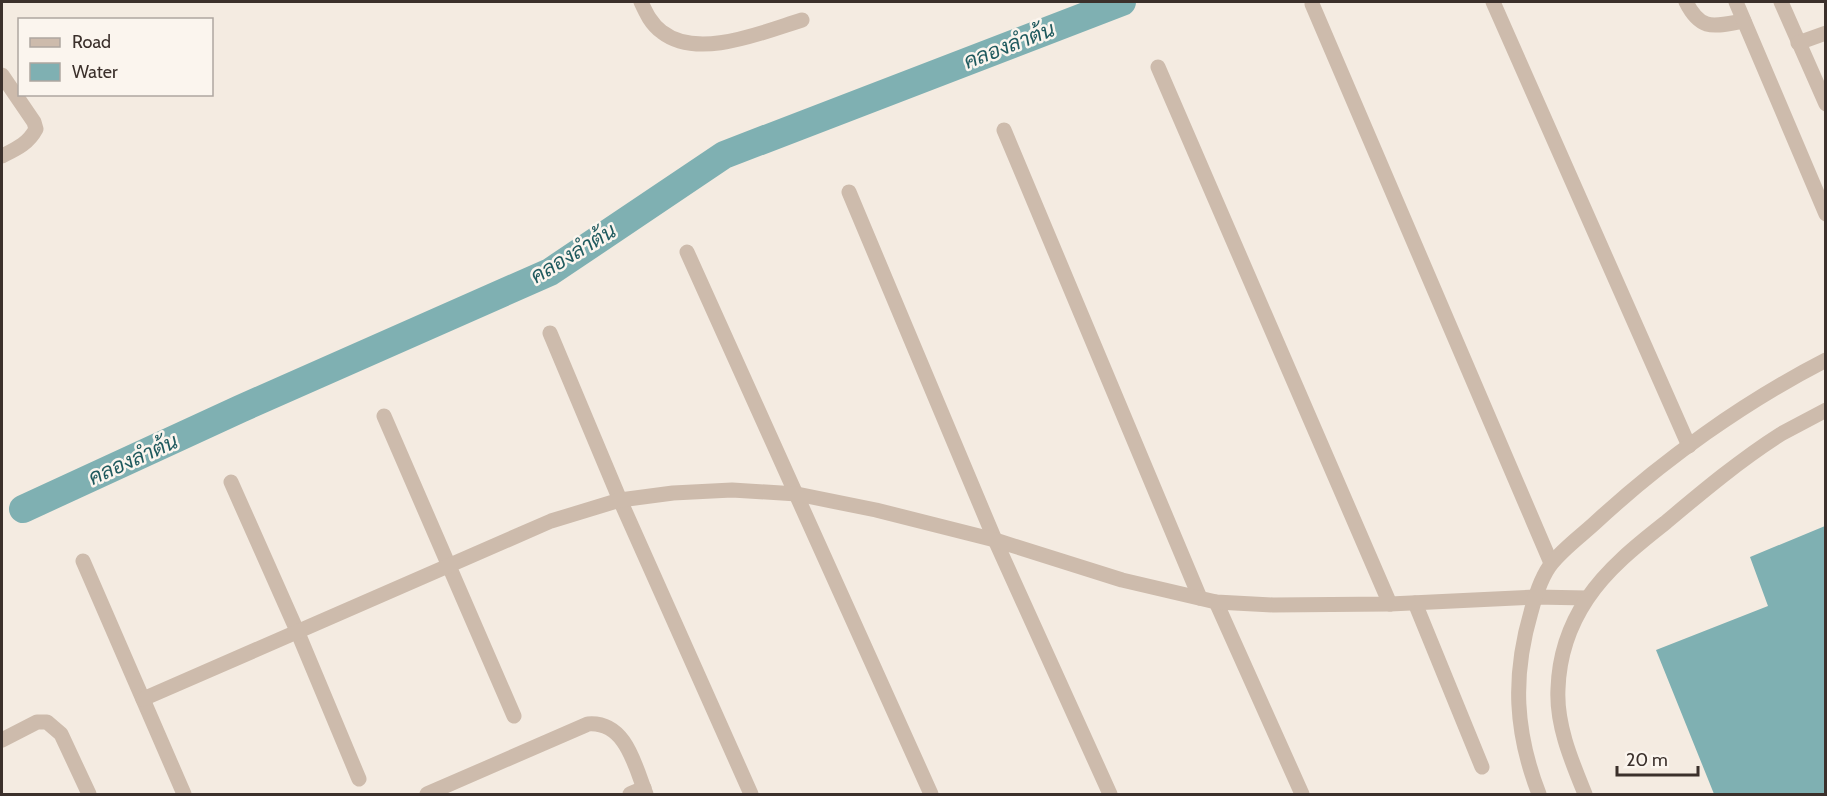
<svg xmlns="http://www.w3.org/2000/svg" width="1827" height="796" font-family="Cabin,Sarabun,sans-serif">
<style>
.water{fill:#7fb0b2}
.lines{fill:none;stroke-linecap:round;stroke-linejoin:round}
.canal{stroke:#7fb0b2;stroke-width:28}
.minor{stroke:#cdbbac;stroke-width:15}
.labels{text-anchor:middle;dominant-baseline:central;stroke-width:5;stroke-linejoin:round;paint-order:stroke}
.water-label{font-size:21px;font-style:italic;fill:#1f5a5e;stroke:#fbf5ee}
</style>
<rect width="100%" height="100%" fill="#f4ebe1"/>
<!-- water -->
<path class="water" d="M1825,526V794H1714L1656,650L1768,606L1750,557Z"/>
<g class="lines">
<!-- canal -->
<path class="canal" d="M23,509L240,409L550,272L724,155L1122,2"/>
<!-- minor -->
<g class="minor">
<path d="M641,2C646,13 651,24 662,32C698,60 763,32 802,20"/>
<path d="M1493,2L1689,446"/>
<path d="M1686,2C1701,32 1714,26 1744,21"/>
<path d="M1736,2L1826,214"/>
<path d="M1781,2L1826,104"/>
<path d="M1312,4L1551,563"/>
<path d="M1798,43L1826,33"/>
<path d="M1158,67L1390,604"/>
<path d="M2,75L34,122L36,129C28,144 16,149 2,156"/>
<path d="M1004,130L1200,598"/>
<path d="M849,192L995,540L1110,794"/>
<path d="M687,252L931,794"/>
<path d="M550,333L620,500L751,794"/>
<path d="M384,416L514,716"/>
<path d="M231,482L298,633L359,779"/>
<path d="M83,561L184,794"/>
<path d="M1216,602L1302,794"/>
<path d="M1415,603L1482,767"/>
<path d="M143,699L551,521L620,500L673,493L732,490L797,494L876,510L995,540L1122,580L1216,602L1273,605L1390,604L1535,597L1587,598"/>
<path d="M2,740L37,722H47L61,734L89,794"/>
<path d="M427,794L588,724C626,721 635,766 646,794"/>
<path d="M630,794L644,788"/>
<path d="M1539,794C1515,732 1512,677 1531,612C1535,597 1542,575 1552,563C1564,548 1582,535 1596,522C1663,460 1744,402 1826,360"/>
<path d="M1585,794C1572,762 1556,725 1558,689C1559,657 1569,626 1587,599C1607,569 1637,545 1665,523C1702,492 1740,460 1781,434C1796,426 1811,418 1826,410"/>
</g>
</g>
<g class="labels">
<!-- water labels -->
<g class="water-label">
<text transform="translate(1009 45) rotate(-21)">คลองลำต้น</text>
<text transform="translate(573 253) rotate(-31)">คลองลำต้น</text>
<text transform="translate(133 459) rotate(-24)">คลองลำต้น</text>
</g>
</g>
<!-- border -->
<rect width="1827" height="796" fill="none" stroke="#3b302b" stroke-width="6"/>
<!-- legend -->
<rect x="18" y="18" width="195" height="78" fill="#fbf5ee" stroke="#aea6a0" stroke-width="1.5"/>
<rect x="30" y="38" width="30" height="9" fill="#cdbbac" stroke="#aea6a0" stroke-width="1.5"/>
<text x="72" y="48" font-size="18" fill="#3b302b">Road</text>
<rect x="30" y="63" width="30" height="18" fill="#7fb0b2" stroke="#aea6a0" stroke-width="1.5"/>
<text x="72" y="78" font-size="18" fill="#3b302b">Water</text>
<!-- scale -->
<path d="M1617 766v9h81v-9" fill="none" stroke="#3b302b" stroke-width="3"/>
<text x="1626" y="766" font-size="18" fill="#3b302b" stroke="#fbf5ee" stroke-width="4.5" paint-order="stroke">20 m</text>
</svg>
